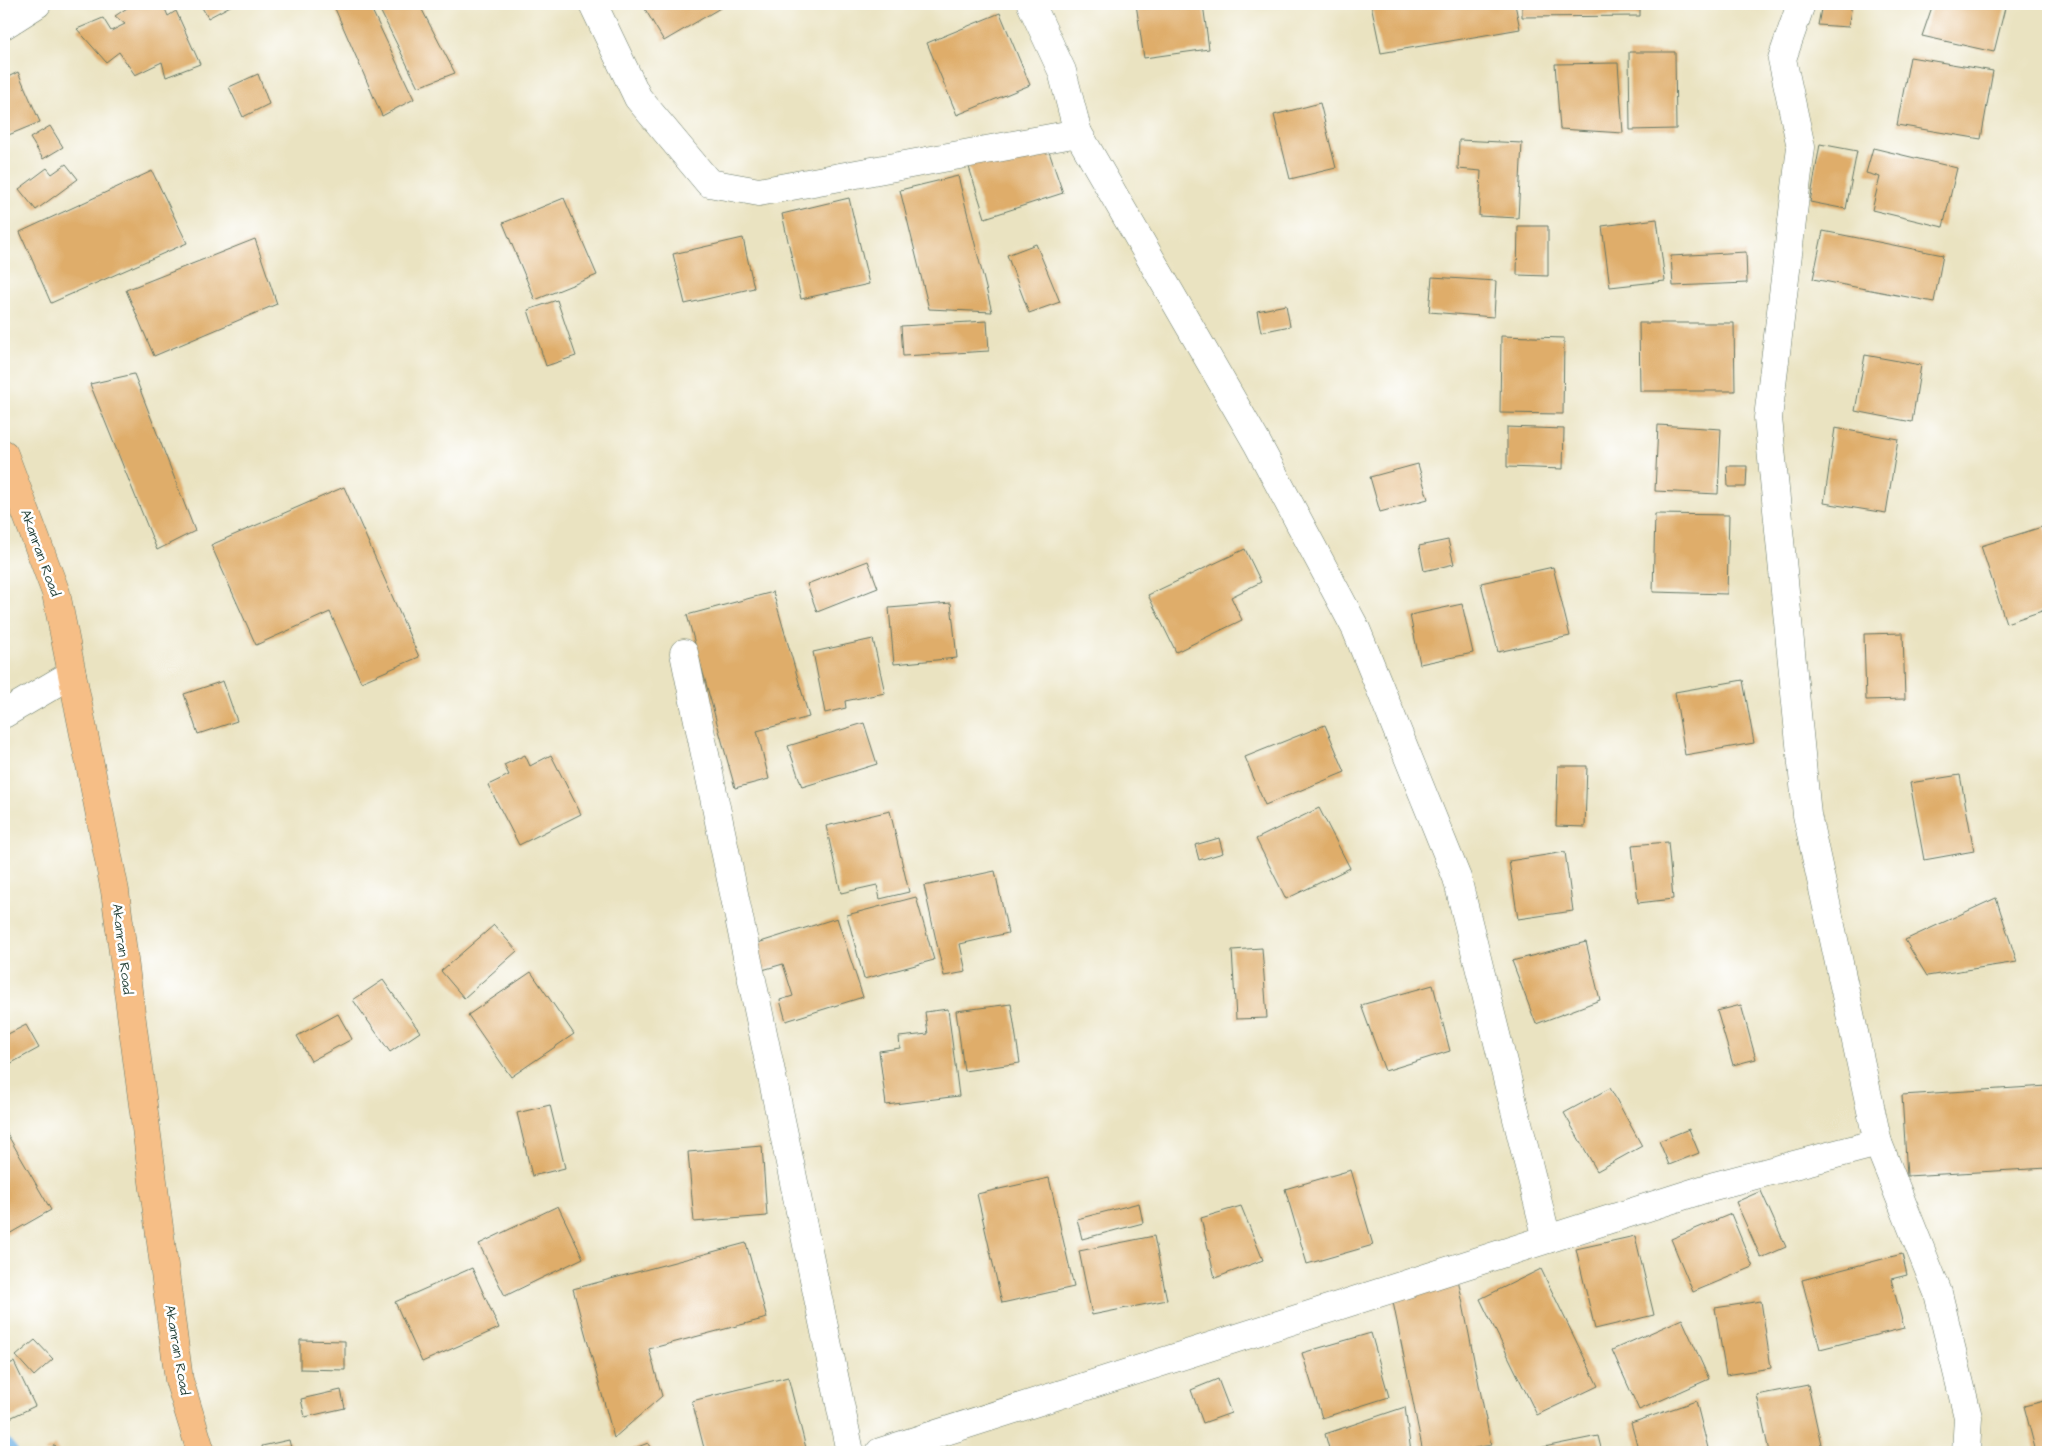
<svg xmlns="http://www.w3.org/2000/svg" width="2052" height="1456" font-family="'Architects Daughter',sans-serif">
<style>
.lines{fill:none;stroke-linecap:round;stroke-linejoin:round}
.stream{stroke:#6eb1e3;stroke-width:11}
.building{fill:#dfad6a}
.minor-casing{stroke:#667765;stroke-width:29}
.major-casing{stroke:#667765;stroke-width:29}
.minor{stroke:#fff;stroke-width:28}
.major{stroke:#f6be86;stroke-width:28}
.labels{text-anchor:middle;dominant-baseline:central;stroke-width:5;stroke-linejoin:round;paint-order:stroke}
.street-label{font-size:14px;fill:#1f3d34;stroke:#fff}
</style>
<rect width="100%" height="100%" fill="#fff"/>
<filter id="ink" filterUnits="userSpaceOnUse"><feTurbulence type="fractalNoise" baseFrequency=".02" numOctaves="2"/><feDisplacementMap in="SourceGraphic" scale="10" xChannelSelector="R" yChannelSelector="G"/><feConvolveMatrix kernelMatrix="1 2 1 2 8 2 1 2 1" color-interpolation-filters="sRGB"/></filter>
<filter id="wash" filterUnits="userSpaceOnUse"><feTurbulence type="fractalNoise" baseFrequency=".0096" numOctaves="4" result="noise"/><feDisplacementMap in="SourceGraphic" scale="20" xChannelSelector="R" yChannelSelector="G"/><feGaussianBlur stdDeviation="1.12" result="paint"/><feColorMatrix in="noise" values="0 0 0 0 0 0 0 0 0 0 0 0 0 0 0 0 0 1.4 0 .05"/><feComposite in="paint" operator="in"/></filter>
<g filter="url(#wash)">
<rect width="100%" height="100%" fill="#eae3c1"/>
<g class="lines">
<!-- stream -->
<path class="stream" d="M4,1441L13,1452"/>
</g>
<g id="blocks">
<!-- building -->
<g class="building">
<path d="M133,4H163L168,16L176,11L200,64L166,77L162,62L135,75L119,52L106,62L77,29L103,18L111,31L125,24L115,16Z"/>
<path d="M200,4H234L208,18Z"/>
<path d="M333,4H369L414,99L382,116Z"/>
<path d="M377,4H419L455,73L418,87Z"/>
<path d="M642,4H727L664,41Z"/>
<path d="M1136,4H1203L1209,49L1144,58Z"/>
<path d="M1371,4H1515L1520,29L1381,53Z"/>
<path d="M1522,4H1640V16L1522,17Z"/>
<path d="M1822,4H1852L1848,27L1818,25Z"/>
<path d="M1933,4H2006L1994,52L1922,36Z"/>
<path d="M1000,13L1030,85L957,115L927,43Z"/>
<path d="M1629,52H1675L1676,129L1630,130Z"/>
<path d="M1910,57L1993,71L1981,139L1897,125Z"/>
<path d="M1618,63L1623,133L1560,129L1555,64Z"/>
<path d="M18,72L40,122L6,136L4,131V79Z"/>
<path d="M258,74L269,104L243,117L229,87Z"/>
<path d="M1320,103L1336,168L1290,179L1274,115Z"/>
<path d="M50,126L63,147L43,159L30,138Z"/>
<path d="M1045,140L1063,193L985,218L968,164Z"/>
<path d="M1459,140L1522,143L1518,218L1479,216L1481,171L1458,169Z"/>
<path d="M1820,144L1857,151L1846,209L1810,202Z"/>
<path d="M1873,148L1957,168L1943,227L1872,210L1880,177L1866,173Z"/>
<path d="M66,164L78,179L36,210L19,189L47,168L52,174Z"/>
<path d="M152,171L187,243L51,303L20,232Z"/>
<path d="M958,176L992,312L929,309L900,190Z"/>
<path d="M564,198L597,275L535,300L503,223Z"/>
<path d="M849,198L869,284L801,299L782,214Z"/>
<path d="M1657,219L1665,281L1610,287L1602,226Z"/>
<path d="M1518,226H1548V276L1517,275Z"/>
<path d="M1823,231L1943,255L1934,302L1813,279Z"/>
<path d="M743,238L754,288L685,304L673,254Z"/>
<path d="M255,239L277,304L154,356L126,290Z"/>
<path d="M1036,244L1060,302L1029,313L1007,255Z"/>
<path d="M1746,252L1747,283L1673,286L1671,256Z"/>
<path d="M1432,277L1496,281L1494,317L1429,312Z"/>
<path d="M557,300L576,356L546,366L528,310Z"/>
<path d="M1286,305L1290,326L1261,332L1257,311Z"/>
<path d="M987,321L989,351L903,356L901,326Z"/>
<path d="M1639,323H1734L1735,391H1640Z"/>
<path d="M1501,336L1564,338L1563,414L1500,413Z"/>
<path d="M1865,355L1921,365L1912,422L1855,411Z"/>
<path d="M134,374L195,531L157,550L90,384Z"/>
<path d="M1658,425L1721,429L1718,494L1655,491Z"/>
<path d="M1507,427L1564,429L1563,469L1507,467Z"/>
<path d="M1835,428L1898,439L1886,513L1824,503Z"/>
<path d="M1418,464L1428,499L1380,512L1370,477Z"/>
<path d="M1727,466H1747L1746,487H1728Z"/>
<path d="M344,487L419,657L361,682L330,612L256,645L211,545Z"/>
<path d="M1655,514L1729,515L1727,594L1653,592Z"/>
<path d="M2045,526L2048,537V609L2006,623L1981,546Z"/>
<path d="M1448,540L1454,564L1424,571L1419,546Z"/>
<path d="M1245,549L1261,582L1231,597L1242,620L1176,652L1148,595Z"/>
<path d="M868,561L878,588L817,612L807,584Z"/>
<path d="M1553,567L1570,636L1498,652L1481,583Z"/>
<path d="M773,592L809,717L757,731L769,779L735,788L687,615Z"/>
<path d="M951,603L957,658L894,664L889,608Z"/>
<path d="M1462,604L1473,653L1420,664L1410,615Z"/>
<path d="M1903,633L1905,699L1866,700L1864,634Z"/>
<path d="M873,639L885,693L845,701L846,708L825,713L813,652Z"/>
<path d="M1743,680L1754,743L1685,755L1675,692Z"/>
<path d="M223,681L237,721L198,734L184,694Z"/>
<path d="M864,723L877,764L802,787L788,746Z"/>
<path d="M1325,725L1345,772L1265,805L1245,757Z"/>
<path d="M525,755L530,766L551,755L581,814L519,845L488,785L509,775L504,765Z"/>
<path d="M1558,766H1587L1585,827L1556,826Z"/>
<path d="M1960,775L1974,851L1924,860L1910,783Z"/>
<path d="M1319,808L1350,868L1286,899L1256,839Z"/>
<path d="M890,811L909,892L880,899L877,885L841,893L826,826Z"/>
<path d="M1219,838L1223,853L1199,860L1195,845Z"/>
<path d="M1668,842L1673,899L1638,903L1632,845Z"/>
<path d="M1565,852L1573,911L1518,919L1509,861Z"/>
<path d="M995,871L1008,933L960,944L966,972L944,976L924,886Z"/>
<path d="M916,897L934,960L864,979L847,915Z"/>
<path d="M1996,898L2017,962L1927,976L1905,940Z"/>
<path d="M837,918L863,997L786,1021L780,1000L793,996L783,964L759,971L751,945Z"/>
<path d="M494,925L517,951L464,998L441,971Z"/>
<path d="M1586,942L1600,1000L1536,1024L1512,961Z"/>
<path d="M1262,948L1267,1018L1236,1019L1232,950Z"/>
<path d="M531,972L574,1034L511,1077L468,1015Z"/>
<path d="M383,980L420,1032L390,1052L353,1000Z"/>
<path d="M1433,985L1450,1051L1385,1071L1361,1005Z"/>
<path d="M1011,1004L1020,1063L964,1071L956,1011Z"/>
<path d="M1741,1005L1756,1059L1733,1065L1717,1011Z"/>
<path d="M948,1009L959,1096L886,1105L879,1051L900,1048L899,1037L928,1034L925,1012Z"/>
<path d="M338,1014L352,1039L311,1061L297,1036Z"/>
<path d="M26,1025L39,1048L6,1066L4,1062V1036Z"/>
<path d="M2048,1086V1168L1907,1176L1902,1095Z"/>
<path d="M1610,1088L1642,1146L1597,1171L1564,1113Z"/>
<path d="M550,1105L565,1168L532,1176L517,1113Z"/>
<path d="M1689,1129L1699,1153L1669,1165L1659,1141Z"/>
<path d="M6,1132L51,1210L7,1235L4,1229V1133Z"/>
<path d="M762,1146L767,1216L694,1222L688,1152Z"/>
<path d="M1351,1170L1373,1245L1307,1264L1285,1189Z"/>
<path d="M1049,1178L1074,1287L1002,1303L977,1194Z"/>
<path d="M1761,1191L1786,1247L1761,1258L1736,1202Z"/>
<path d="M1139,1203L1143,1223L1082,1239L1077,1219Z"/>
<path d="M558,1206L583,1258L505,1296L479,1244Z"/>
<path d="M1241,1206L1263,1260L1215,1278L1201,1218Z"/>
<path d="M1731,1214L1753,1267L1693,1292L1671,1239Z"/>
<path d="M1154,1236L1167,1300L1092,1315L1079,1251Z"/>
<path d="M1635,1236L1654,1315L1595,1329L1576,1249Z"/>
<path d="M746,1243L767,1318L649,1349L662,1396L614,1438L573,1289Z"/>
<path d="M1902,1254L1907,1275L1891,1279L1904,1328L1820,1349L1802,1280Z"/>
<path d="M472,1268L499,1328L422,1362L395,1302Z"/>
<path d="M1541,1269L1598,1386L1537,1415L1480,1299Z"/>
<path d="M1458,1279L1491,1445L1454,1452H1423L1391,1292Z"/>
<path d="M1761,1301L1771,1368L1726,1375L1715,1308Z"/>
<path d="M1682,1319L1709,1379L1639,1410L1612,1350Z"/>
<path d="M1371,1333L1389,1397L1322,1418L1302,1353Z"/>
<path d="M35,1340L53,1359L34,1376L16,1356Z"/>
<path d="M300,1340L345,1341V1370L300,1369Z"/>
<path d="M14,1362L35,1406L10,1418L4,1405V1366Z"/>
<path d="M788,1377L807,1452H705L692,1401Z"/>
<path d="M1218,1379L1231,1413L1203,1423L1191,1390Z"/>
<path d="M1808,1385L1822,1449L1808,1452H1769L1757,1395Z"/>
<path d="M341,1390L345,1408L305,1417L301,1399Z"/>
<path d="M2048,1400V1452H2036L2024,1406Z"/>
<path d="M1696,1401L1709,1452H1639L1631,1423Z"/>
<path d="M1405,1407L1411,1452H1330L1325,1434Z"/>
<path d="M1598,1436L1602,1452H1535L1534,1449Z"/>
<path d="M289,1440L292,1452H263L262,1446Z"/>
<path d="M648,1443L652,1452H625Z"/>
<path d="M55,1445L59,1452H43Z"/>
</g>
</g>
</g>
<g filter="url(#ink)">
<use href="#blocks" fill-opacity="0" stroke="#667765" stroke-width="1"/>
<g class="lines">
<!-- minor casing -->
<g class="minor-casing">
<g id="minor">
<path d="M593,4L638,98L709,183L759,192L1078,133"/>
<path d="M1031,4L1062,71L1078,133L1257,443L1356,629L1457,878L1547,1239"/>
<path d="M4,25L37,4"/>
<path d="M684,653L850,1452"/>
<path d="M4,714L72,674"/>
<path d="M1878,1143L1938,1293L1968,1417L1966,1452"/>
<path d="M880,1452L1714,1186L1878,1143L1807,815L1768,418L1801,147L1782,59L1801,4"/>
</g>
</g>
<!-- major casing -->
<g class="major-casing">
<path id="major" d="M4,454L56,593L115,891L179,1380L201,1452"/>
</g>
<!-- minor -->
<use href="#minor" class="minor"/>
<!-- major -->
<use href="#major" class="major"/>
</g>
</g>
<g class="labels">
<!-- street labels -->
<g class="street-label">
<text transform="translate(40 553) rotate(70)">Akanran Road</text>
<text transform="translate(122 949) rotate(83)">Akanran Road</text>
<text transform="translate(177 1350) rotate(80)">Akanran Road</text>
</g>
</g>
<!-- margin -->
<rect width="2052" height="1456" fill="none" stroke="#fff" stroke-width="20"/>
</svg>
